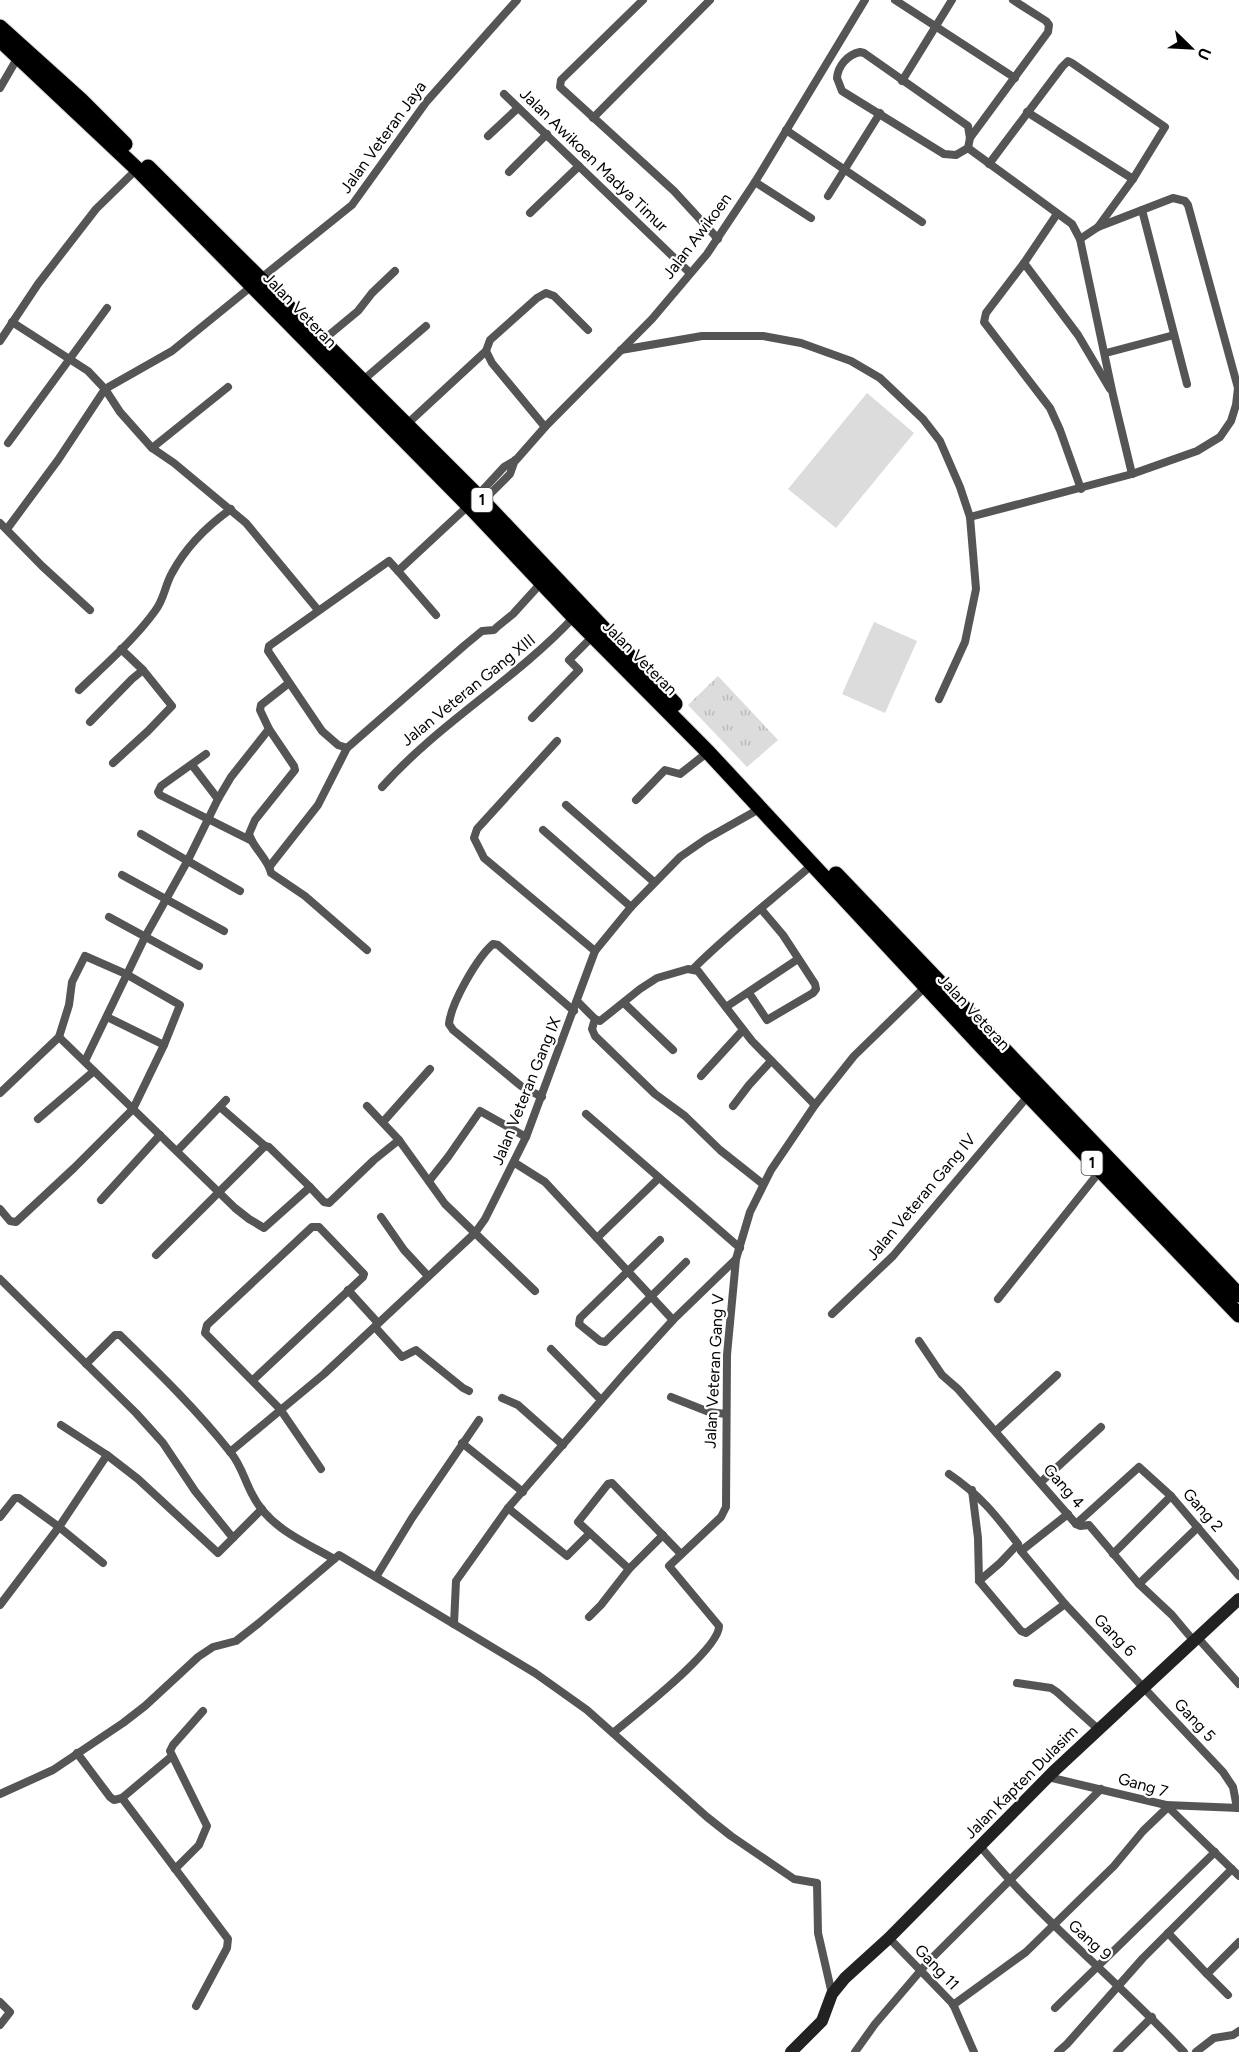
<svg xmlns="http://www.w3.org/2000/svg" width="1239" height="2052" font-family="Figtree,sans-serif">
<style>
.park{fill:url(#park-tufts)}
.pitch{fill:#dcdcdc}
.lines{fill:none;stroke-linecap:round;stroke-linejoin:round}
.trunk-casing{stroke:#dbdbdb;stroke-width:17}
.minor{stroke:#555;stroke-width:8}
.secondary{stroke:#222;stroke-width:12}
.trunk{stroke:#000;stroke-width:15}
.labels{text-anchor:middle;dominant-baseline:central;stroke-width:4.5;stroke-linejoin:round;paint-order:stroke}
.shield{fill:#fff;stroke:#4c4c4c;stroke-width:1.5}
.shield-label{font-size:15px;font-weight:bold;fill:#000}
.street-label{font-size:16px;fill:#000;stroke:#fff}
</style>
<defs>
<pattern id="park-tufts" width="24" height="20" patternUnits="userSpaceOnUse" patternTransform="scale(1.5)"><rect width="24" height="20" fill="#dcdcdc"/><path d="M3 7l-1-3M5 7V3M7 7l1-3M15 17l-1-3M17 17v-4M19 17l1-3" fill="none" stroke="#bbb"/></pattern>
</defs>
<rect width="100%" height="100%" fill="#fff"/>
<!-- park -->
<path class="park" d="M718,676L778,740L747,767L688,705Z"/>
<!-- pitch -->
<g class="pitch">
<path d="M867,393L914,433L836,528L788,489Z"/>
<path d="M874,622L917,641L885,713L842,694Z"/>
</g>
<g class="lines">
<!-- trunk casing -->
<g class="trunk-casing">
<g id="trunk">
<path d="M0,27L81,100L125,144"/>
<path d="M0,40L137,169L473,510L574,617L708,752L981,1046L1239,1315"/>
<path d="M148,167L477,495L675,704"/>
<path d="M836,874L1239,1295"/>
</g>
</g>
<!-- minor -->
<g class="minor">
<path d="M643,0L561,80L560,87L674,191L718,239"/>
<path d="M895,0L1015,78"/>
<path d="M860,52L864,53L968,126L970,138L968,148L956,155L944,154L842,91L837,78C838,66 847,55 860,52Z"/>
<path d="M902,81L952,0"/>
<path d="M0,88L18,57"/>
<path d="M504,94L690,273"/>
<path d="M1027,112L1133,179"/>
<path d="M593,118L710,0"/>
<path d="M786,130L922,222"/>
<path d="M488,136L518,108"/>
<path d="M970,138L1048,32L1049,25L1046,21L1013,0"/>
<path d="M968,148L1072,224L1080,239L1113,395L1132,474L970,517"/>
<path d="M989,164L1062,67L1068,61L1072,63L1165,127L1133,179L1098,227"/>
<path d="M509,172L547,134"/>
<path d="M755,182L811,218"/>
<path d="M828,196L880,113"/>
<path d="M1142,210L1187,384"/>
<path d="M530,213L579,166"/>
<path d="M1057,214L1024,263L986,313L984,322L1050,408L1060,430L1081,489"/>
<path d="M1080,239L1098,227L1173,198L1185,201L1188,205L1238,388L1236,405L1231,421L1220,437L1197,451L1132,474"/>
<path d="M1024,263L1078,335L1110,389"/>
<path d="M261,278L352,205L427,101L517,0"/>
<path d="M12,322L88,371L105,389L120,412L152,448L174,463L246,523L318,610"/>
<path d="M323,340L358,311L372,293L395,271"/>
<path d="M0,341L38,284L96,209L137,169"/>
<path d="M621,350L702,336H763L801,343L851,361L880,378L923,419L940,441L960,487L970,517L976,589L965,642L939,699"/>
<path d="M1106,353L1174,335"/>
<path d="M362,381L426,326"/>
<path d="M406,425L486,351"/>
<path d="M545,427L492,363L486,351L490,340L537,298L546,293L554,296L588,330"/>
<path d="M8,443L107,308"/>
<path d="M152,448L228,387"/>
<path d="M481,503L510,474L515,460"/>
<path d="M0,523L42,566L90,610"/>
<path d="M7,529L58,460L105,389L172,351L252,286"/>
<path d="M398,571L436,615"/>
<path d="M542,582L513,614L497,627L494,630L482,631L465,645L347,748L338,745L322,731L268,651L269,646L389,561L398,571L468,506L504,467L516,460L545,427L652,319L707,254L755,182L865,0"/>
<path d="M79,690C105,665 134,640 155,611C164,600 165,585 172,573C186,547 207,526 231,509"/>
<path d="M532,718L579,670L569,660L593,636"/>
<path d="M90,722L132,679L143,670"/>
<path d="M557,741L477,829L474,838L484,858L595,951"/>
<path d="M206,754L161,786L158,792L160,795L252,841C258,852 269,862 271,873L305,896L367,950"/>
<path d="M113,763L148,731L172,706L143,670L121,649"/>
<path d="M192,765L218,799"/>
<path d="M382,787C439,723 515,680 574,617"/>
<path d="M636,800L665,770L680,774L708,752"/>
<path d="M566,805L654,882"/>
<path d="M543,830L631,907"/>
<path d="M141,834L240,891"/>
<path d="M252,841L249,834L255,820L295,770L294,766L269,729"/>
<path d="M270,866L318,805L347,748"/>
<path d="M122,875L224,931"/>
<path d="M109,917L199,966"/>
<path d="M693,969C731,931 773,899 813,864"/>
<path d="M749,993L767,1020L813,993L816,989L815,984L783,935L761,909"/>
<path d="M577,1001L595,1019L600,1021L640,989L657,978L688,969L698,971L752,1041L815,1105"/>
<path d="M624,1003L673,1050"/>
<path d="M726,1007L798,959"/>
<path d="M595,1019L592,1029L595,1036L655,1094L685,1116L720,1150L763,1184"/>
<path d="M59,1037L69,1005L72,982L85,956L126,974L180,1005L164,1045"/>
<path d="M85,1061L145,937L188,860L218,799L231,777L269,729L260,710L261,705L289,683"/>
<path d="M701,1076L743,1030"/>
<path d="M0,1093L59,1037L235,1208L249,1219L264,1228L310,1187L324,1202L329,1203L374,1160L399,1140L445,1204L535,1291"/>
<path d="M542,1097L521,1086L453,1030L449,1024C451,1003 477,958 493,944L498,945L574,1011"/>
<path d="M367,1106L399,1140"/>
<path d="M733,1106L749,1085L771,1061"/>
<path d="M220,1107L265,1146"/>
<path d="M586,1114L740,1248"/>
<path d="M38,1119L94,1071"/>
<path d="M383,1122L430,1069"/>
<path d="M177,1151L226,1100"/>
<path d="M515,1163L545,1182L673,1320"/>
<path d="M429,1181L448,1157L480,1111L526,1137"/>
<path d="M101,1200L160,1135"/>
<path d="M0,1209L10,1221L16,1222L74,1168L133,1109L164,1045L107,1017"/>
<path d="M381,1217L404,1250L428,1276"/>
<path d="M597,1238L659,1178"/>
<path d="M660,1240L580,1318L579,1324L600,1341L605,1342L686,1262"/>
<path d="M156,1255L265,1146L269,1147L310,1187"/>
<path d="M0,1279L136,1413L163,1443L195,1491L233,1538"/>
<path d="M348,1290L378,1323"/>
<path d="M998,1299L1100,1171"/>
<path d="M832,1314L893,1256L1028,1096"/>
<path d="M375,1327L402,1357L416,1350L463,1388L469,1391"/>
<path d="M919,1341L942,1375L958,1389L1076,1524L1080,1526L1089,1525L1139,1584L1172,1615L1193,1640"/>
<path d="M551,1349L601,1400"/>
<path d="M86,1364L115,1335H120C159,1373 198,1411 231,1453C241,1465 245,1481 252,1494C269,1528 303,1541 334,1559"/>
<path d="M253,1380L363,1277L364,1274L319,1227H312L207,1325L205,1333L280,1409L321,1469"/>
<path d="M671,1397L709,1412L726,1414"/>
<path d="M502,1398L518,1405L563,1445"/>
<path d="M61,1425L107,1455L138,1479L218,1553L262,1509"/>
<path d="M996,1431L1057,1375"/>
<path d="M462,1443L523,1492"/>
<path d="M230,1452L324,1374L475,1233L485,1219L526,1137L595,951L631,907L680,857L706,839L761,808"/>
<path d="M949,1474C980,1495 995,1514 1018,1544L1000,1563L979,1581"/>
<path d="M1041,1482L1101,1427"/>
<path d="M972,1490L978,1538L979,1581L1021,1631L1026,1633L1065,1604"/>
<path d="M508,1508L567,1556L590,1533"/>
<path d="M0,1517L15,1498H19L59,1527L107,1455"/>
<path d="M1076,1524L1139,1467L1171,1496L1239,1576"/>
<path d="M1020,1548L1021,1551L1068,1514"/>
<path d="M1021,1551L1065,1604L1223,1772L1233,1787L1237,1808"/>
<path d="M1113,1554L1171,1496"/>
<path d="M629,1569L578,1522L608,1484L612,1483L681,1554"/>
<path d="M376,1577L412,1518L479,1420"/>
<path d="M1139,1584L1198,1527"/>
<path d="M0,1605L59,1527L103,1563"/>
<path d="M589,1617L601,1605L629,1569L663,1535"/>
<path d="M454,1624L456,1581L508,1508L624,1374L673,1320L736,1259"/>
<path d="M1197,1637L1239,1684"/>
<path d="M1017,1683L1051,1688L1057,1692L1098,1729"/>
<path d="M613,1733C633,1716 720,1649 719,1626L669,1566L721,1517L726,1507L727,1355L736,1259L750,1212L771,1170L815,1105L854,1056L926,986"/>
<path d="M77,1753L110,1797L114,1800L122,1798L172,1756"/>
<path d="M1048,1777L1166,1805L1239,1876"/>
<path d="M0,1794L53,1770L123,1723L145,1706L198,1657L213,1647L236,1641L259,1623L339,1555L535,1673L587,1710L707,1817L731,1836L794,1879L817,1883L818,1933L832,1994"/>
<path d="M122,1798L228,1939L227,1948L196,2006"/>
<path d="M1166,1805L1239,1808"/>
<path d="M980,1846C1042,1921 1118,1981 1184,2052"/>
<path d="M175,1869L199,1845L207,1826L170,1751L173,1745L203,1711"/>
<path d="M1168,1933L1207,1974"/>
<path d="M889,1938L953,2004L974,2052"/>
<path d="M1228,1995L1207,1974L1239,1942"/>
<path d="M0,2002L10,2012L0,2025"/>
<path d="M953,2005L1026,1952L1114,1866L1143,1831L1168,1807"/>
<path d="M1055,2008L1215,1852"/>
<path d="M855,2052L875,2024L928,1962L1101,1789"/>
<path d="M1058,2052L1067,2044L1143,1958L1232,1869"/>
<path d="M1117,2052L1152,2017"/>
<path d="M1196,2052L1214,2038L1233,2035L1239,2031"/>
</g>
<!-- secondary -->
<path class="secondary" d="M791,2052L822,2021L832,1994L845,1978L889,1938L1053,1772L1239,1599"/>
<!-- trunk -->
<use href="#trunk" class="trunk"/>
</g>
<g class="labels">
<!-- shield labels -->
<g class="shield">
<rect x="471.5" y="488" width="21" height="24" rx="4.5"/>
<rect x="1081.5" y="1151" width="21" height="24" rx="4.5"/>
</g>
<g class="shield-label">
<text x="482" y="500">1</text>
<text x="1092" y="1163">1</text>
</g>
<!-- street labels -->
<g class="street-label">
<text transform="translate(383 137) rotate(-54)">Jalan Veteran Jaya</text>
<text transform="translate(594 160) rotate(44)">Jalan Awikoen Madya Timur</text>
<text transform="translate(697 236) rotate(-53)">Jalan Awikoen</text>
<text transform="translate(300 310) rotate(46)">Jalan Veteran</text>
<text transform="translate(640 658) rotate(45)">Jalan Veteran</text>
<text transform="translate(468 690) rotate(-39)">Jalan Veteran Gang XIII</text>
<text transform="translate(974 1012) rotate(47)">Jalan Veteran</text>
<text transform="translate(526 1091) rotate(-68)">Jalan Veteran Gang IX</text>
<text transform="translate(921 1197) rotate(-50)">Jalan Veteran Gang IV</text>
<text transform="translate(714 1371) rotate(-87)">Jalan Veteran Gang V</text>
<text transform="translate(1064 1486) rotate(49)">Gang 4</text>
<text transform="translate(1203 1510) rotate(49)">Gang 2</text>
<text transform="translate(1115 1635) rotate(46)">Gang 6</text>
<text transform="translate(1195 1720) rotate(47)">Gang 5</text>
<text transform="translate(1021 1782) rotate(-45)">Jalan Kapten Dulasim</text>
<text transform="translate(1143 1785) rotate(16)">Gang 7</text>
<text transform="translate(1090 1940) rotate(42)">Gang 9</text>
<text transform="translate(937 1967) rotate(46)">Gang 11</text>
</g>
</g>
<!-- north arrow -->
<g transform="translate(1191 48) rotate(114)" stroke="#ffffff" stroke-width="4.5" paint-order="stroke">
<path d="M0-4.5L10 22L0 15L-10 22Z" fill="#000000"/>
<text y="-9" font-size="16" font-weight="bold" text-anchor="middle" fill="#000000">U</text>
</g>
</svg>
